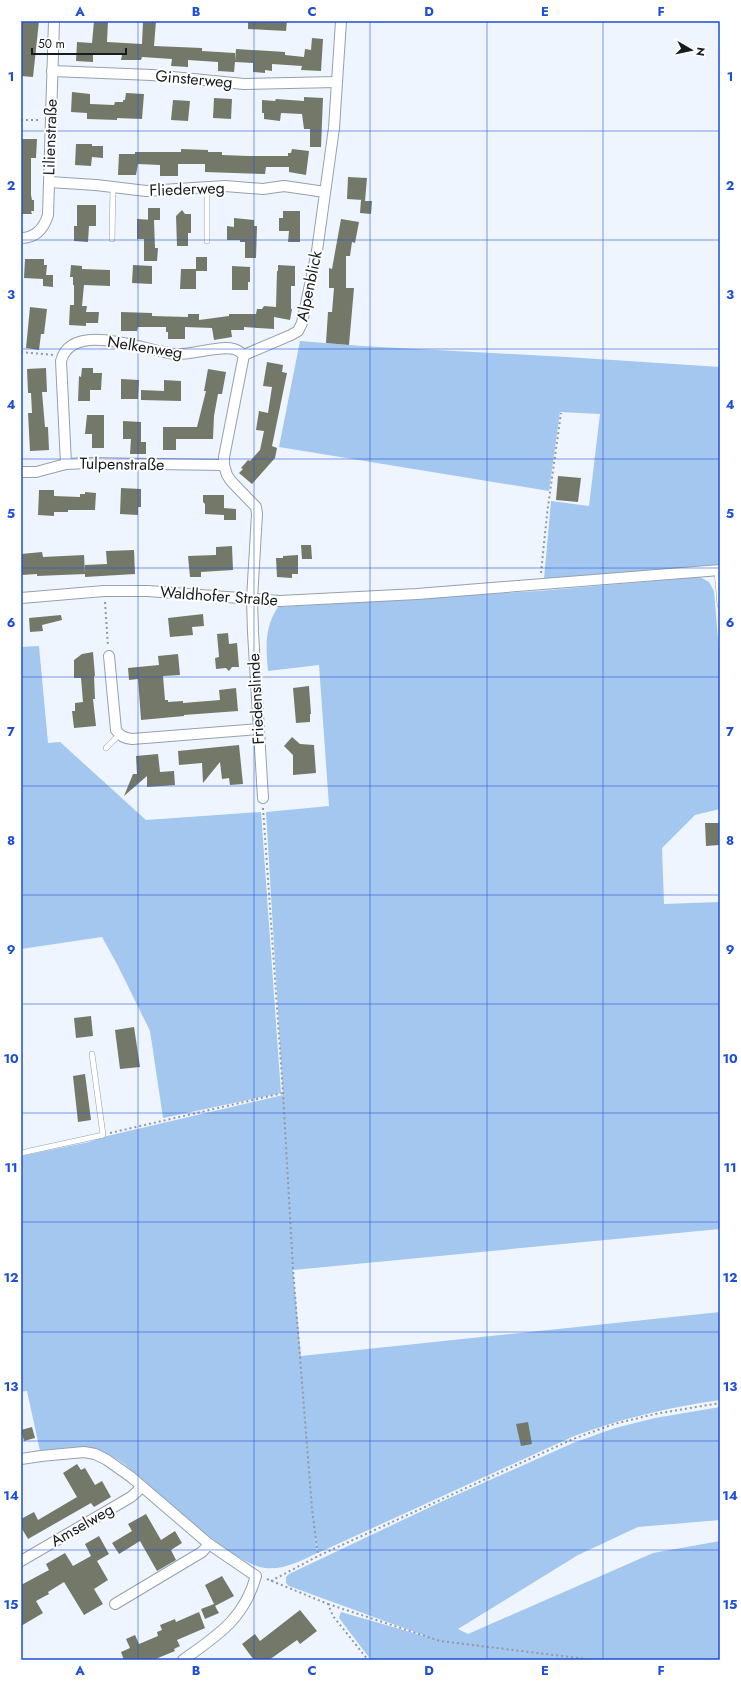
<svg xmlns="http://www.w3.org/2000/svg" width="741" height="1681" font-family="Jost,sans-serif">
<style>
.green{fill:#a4c7f0}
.building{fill:#747869}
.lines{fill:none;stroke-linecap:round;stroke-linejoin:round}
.service-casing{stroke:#95a1ae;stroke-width:6}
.minor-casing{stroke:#95a1ae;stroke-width:12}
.path{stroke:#92989f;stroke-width:2;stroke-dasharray:2 3;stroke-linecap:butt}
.service{stroke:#fff;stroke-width:5}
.minor{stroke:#fff;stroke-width:10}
.grid{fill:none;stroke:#1d4ed8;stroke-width:1;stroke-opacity:0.55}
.labels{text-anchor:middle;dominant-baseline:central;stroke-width:4;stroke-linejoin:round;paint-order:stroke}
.street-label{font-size:16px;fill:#161b20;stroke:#fff}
.neatline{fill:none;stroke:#1d4ed8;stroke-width:1.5}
.grid-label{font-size:13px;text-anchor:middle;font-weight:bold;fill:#1d4ed8}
</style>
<rect width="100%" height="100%" fill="#eef5fe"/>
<!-- green -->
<g class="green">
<path d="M300,341L362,346L567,357L720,367V565L544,579L551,501L589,506L600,414L560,412L549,491L279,447Z"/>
<path d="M700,577L709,582L714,591L720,662V809L695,815L662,848L664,904L720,902V1229L293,1270L301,1356L720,1312V1400C666,1408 623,1418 572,1437L318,1553L315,1536L317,1553C301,1561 284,1570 265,1568C254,1567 242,1559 232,1553C205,1535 181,1513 157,1492C138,1476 121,1457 97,1450C78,1445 58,1449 40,1451L27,1391L21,1392V1156L89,1142L103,1137L283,1095L288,1179L266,812L329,806L319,665L268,671C266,647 264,628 278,607L538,591Z"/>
<path d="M39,646L48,743L60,742L146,820L261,812L281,1093L163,1118L150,1031L118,966L102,937L21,949V647Z"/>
<path d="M720,1407V1520L638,1527L578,1555L458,1629L468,1634L653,1553L720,1541V1660H371L339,1618L341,1612L431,1638L289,1586L286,1583V1577L289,1574L445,1500L573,1443L615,1428L655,1418Z"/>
</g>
<!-- building -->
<g class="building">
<path d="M21,21H39L33,77L21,76Z"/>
<path d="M94,21H108L107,42L142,44L143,21H156L154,46L202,48V51L235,53V61L236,49L285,52V55L304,57L305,49L311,50L312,38L323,39L321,71L301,70L302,66L272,64V71L265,70V73L253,72V63L235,62L234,72L218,71V62L188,60V67L171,66L172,59L142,57L141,60H121L122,55L93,53V62L76,61L77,42L92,43Z"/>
<path d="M248,21H287L286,31L248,29Z"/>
<path d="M72,92L90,94V104L114,105L115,102H123V100H125L126,93L144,94L142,119L117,118V120L87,119V113L71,112Z"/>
<path d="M304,97L323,98L321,147H310V129H304L302,114L281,113L280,121L264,119V113H262V100L275,101L276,99L304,101Z"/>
<path d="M214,98L232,99L231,119L213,118Z"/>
<path d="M173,100L190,101L188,121L171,120Z"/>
<path d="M21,139H37L36,158H31V195L32,200H34V211H31L32,214H21Z"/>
<path d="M76,144H92V146H103V158L92,157L91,166L75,165Z"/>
<path d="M181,149L208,150V152H222V155L249,156H288V153H291L292,149L309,151L306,175L289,172V167H266L265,174L205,172V164H178V176H160V165L138,164L136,175H118L119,154H135V152H181Z"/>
<path d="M348,177L367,178L365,201H372L371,214L360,213L361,200H363L347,199Z"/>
<path d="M77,205H96V226H89L88,242L74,241V226H77Z"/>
<rect x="148" y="208" width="12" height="12"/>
<path d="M182,210L185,214H191V233H188V246H177L176,216Z"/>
<path d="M283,211H300V242H288L289,231H279V218H283Z"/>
<path d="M234,218L254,220V226H257L256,258H245V242H240V240H227V226L234,227Z"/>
<path d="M137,219L154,220L155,248H158L157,261H144V239H137Z"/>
<path d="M341,219L359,222L355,243L352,242L350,256H346V288H354L349,345L326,343L328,312H332L334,288H329V268L332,269Z"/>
<rect x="196" y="257" width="11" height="14"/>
<path d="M25,259H44V265H47L46,275H53V287L43,286V279L24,278Z"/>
<path d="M71,265L82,266V269L110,270V286L84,285L82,306H87L86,312H99L98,323H86V326L69,325L70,305H74V285H73V277H70Z"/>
<path d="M133,265L152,266V284L132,283Z"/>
<path d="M278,265L295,266V286H291V309H292L290,320L274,317V329L244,327V330H231L232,337L214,340L212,328L185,327V339H168V332H166V327H138L137,331H121V312L152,313V316L188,317V314H199V320L229,316V314H256L257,309H262L264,306L276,307L277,271H278Z"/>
<path d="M232,266L250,267V282H248V290H232Z"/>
<path d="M181,269H196V289H180Z"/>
<path d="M30,307L47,309L44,334H41L39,350L26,348Z"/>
<path d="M267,362L283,365L282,372L287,373L272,446L277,448L275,458L252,484L239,473L243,469L241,468L248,460L250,461L260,450L264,431L256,430L259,411L268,413L272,387L263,386Z"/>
<path d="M46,368L47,392H42L45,427H48L49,450L30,451L28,413H32L31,393H28L27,369Z"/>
<path d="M82,368H93V373H102L101,390H90V401H78L79,376L81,377Z"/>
<path d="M208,369L226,372L222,394H218L214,416L213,439H176V450H163V427H197L206,391H204Z"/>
<path d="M121,379L139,380L138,399H121Z"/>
<path d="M164,380L181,381V401L141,400V390L164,391Z"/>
<path d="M87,415H104V448H92V434H85Z"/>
<path d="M123,421L141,422V442H146V454H130L131,439H123Z"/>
<path d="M558,476L581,478L578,502L556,500Z"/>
<path d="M121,488L141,489V507H138V515L120,514Z"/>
<path d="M39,490H54V496L80,497V494H85V492L96,493L95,510H68V512H54V516L38,515Z"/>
<path d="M203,495H224V515L205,514V504L203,502Z"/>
<path d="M224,508L236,509V520H224Z"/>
<path d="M301,545H311L312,559H302Z"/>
<path d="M232,546L233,570L201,572V577H190L188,556L216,555V547Z"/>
<path d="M134,550L135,574L85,577V574L37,576V574L21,575V554L42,552L43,557L84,555L85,573V565L107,564L106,551Z"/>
<path d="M298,555V574H292V578L277,577L276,558H283V556Z"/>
<path d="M203,614L204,626L192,627L193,635L170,637L168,618Z"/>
<path d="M61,615L62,620L42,625L43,631L30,632L29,618Z"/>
<path d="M228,633L229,644L237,643L239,667H232L229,671L226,668L216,669L215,658L219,657L217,634Z"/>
<path d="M93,652L95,676H94L95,699H93L96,726L74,728L72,711H75V703L83,702L81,678H74V660L82,654Z"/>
<path d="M178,654L180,675L163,676L165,700H168V702L183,701V703L220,700L219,690L236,688L238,711L184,715V716L141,720L138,679L129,680L128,668L159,665L158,656Z"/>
<path d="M309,686L311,714H310V722L296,723L293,688Z"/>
<path d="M292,737L300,744L314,745L316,773L293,775V755L284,746Z"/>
<path d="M239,745L243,784L230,785L229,778L222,779L220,762L203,783L202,763L179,765L178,751Z"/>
<path d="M158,754L160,772L174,771L175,785L147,787V776L124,796L133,774H137L136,756Z"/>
<path d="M705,823H719V845L706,846Z"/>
<path d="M91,1016L93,1036L76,1038L74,1018Z"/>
<path d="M134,1027L140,1067L120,1069L115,1030Z"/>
<path d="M85,1074L91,1120L78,1122L73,1076Z"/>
<path d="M528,1422L532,1444L521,1446L516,1424Z"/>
<path d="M32,1427L35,1438L24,1441L21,1430Z"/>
<path d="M77,1464L81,1470L85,1468L95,1485L102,1481L111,1497L94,1507L91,1503L28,1539L21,1527V1519L34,1512L38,1520L77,1497L63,1473Z"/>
<path d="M146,1514L161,1540L175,1531L182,1543L171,1550L176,1560L157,1571L140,1541L119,1554L112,1543L132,1531L128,1524Z"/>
<path d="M99,1536L109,1554L97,1561L108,1580L94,1589L103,1604L84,1615L64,1582L48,1592L49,1594L36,1601L43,1613L21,1626V1585L49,1570L46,1564L65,1553L73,1566L91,1556L85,1544Z"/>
<path d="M222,1576L234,1596L215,1606L219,1613L205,1619L201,1609L214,1604L205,1585Z"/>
<path d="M300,1610L317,1631L300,1644L297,1640L269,1660H254L242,1644L255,1634L260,1641Z"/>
<path d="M199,1612L205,1628L177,1640L180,1646L174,1649L175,1651L153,1660H124L121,1652L130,1648L126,1639L135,1635L139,1644L158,1636L157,1632L162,1630L160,1625L175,1619L176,1622Z"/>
</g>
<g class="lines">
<!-- service casing -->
<g class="service-casing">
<g id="service">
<path d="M207,187V241"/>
<path d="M112,239L113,187"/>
<path d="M717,570L720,605"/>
<path d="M106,748L119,735"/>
<path d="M21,1153L103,1135L92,1054"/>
</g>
</g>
<!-- minor casing -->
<g class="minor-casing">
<g id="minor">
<path d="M52,71L152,75L244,84L337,82"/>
<path d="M49,182L96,185L146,191L225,186L263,189L284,186L325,192"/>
<path d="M21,238C36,238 44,228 48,215L54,21"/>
<path d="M66,464L61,361C72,319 148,352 176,354C193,355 219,345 234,349C238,350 241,353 244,355"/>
<path d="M21,472H36L66,464L87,463L224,465"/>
<path d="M21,598L104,591H148L280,601L417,594L720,570"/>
<path d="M109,656L116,730C120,736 124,738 132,739L258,729"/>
<path d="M263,798L253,632L252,599L257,514L256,507L231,481L227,475L224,465V457L244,355L291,335L298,331L302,323L317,251L334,128L341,21"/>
<path d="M21,1459L41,1456L84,1452L95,1454L107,1460L131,1477L209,1544L256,1576C244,1619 218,1635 183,1660"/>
<path d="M21,1561L131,1497L142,1487"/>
<path d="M115,1604L202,1552L209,1544"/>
</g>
</g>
<!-- path -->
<g class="path">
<path d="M21,120H40"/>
<path d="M21,352L53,355"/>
<path d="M541,573L547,514L561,413"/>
<path d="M105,602L108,646"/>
<path d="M263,808L283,1093L293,1269L312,1509L318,1556"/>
<path d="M110,1133L283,1093"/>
<path d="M267,1579L328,1604L333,1616L368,1660"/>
<path d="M271,1581L318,1556L573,1439L614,1424L655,1414L720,1403"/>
<path d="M328,1604L440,1641L594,1660"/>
</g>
<!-- service -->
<use href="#service" class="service"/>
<!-- minor -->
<use href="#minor" class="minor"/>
</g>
<!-- grid -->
<path class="grid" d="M138,21V1660M254,21V1660M370,21V1660M487,21V1660M603,21V1660M21,131H720M21,240H720M21,349H720M21,459H720M21,568H720M21,677H720M21,786H720M21,895H720M21,1004H720M21,1113H720M21,1222H720M21,1332H720M21,1441H720M21,1550H720"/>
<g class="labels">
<!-- street labels -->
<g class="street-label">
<text transform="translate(194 79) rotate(5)">Ginsterweg</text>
<text transform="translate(50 137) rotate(-88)">Lilienstraße</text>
<text transform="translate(187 189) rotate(-2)">Fliederweg</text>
<text transform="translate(309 286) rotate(-78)">Alpenblick</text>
<text transform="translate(145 347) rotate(9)">Nelkenweg</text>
<text transform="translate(122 464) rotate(1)">Tulpenstraße</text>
<text transform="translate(219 596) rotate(4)">Waldhofer Straße</text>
<text transform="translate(256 699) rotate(-93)">Friedenslinde</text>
<text transform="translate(82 1525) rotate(-30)">Amselweg</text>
</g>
</g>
<!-- border -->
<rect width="741" height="1681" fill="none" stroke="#ffffff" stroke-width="44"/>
<!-- north arrow -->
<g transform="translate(691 50) rotate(99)" stroke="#ffffff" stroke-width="3" paint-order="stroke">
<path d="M0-3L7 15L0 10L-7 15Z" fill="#161b20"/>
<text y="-6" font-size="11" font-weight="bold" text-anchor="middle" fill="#161b20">N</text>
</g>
<!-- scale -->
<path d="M32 48v6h94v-6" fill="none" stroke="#161b20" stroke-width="2"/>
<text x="38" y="48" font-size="12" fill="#161b20" stroke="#ffffff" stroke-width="3" paint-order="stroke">50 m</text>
<rect x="22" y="22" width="697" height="1637" class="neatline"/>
<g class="grid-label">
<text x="80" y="16">A</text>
<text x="196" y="16">B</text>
<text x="312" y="16">C</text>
<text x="429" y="16">D</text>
<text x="545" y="16">E</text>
<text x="661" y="16">F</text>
<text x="11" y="81">1</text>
<text x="730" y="81">1</text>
<text x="11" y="190">2</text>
<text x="730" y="190">2</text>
<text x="11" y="299">3</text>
<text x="730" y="299">3</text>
<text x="11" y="409">4</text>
<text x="730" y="409">4</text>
<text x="11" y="518">5</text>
<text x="730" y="518">5</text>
<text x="11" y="627">6</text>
<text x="730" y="627">6</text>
<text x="11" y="736">7</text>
<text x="730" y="736">7</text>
<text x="11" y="845">8</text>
<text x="730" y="845">8</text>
<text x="11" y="954">9</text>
<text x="730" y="954">9</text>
<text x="11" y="1063">10</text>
<text x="730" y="1063">10</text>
<text x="11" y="1172">11</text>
<text x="730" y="1172">11</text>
<text x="11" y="1282">12</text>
<text x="730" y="1282">12</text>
<text x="11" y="1391">13</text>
<text x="730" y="1391">13</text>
<text x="11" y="1500">14</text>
<text x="730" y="1500">14</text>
<text x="11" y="1609">15</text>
<text x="730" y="1609">15</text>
<text x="80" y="1675">A</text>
<text x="196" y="1675">B</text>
<text x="312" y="1675">C</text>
<text x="429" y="1675">D</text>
<text x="545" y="1675">E</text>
<text x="661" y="1675">F</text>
</g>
</svg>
